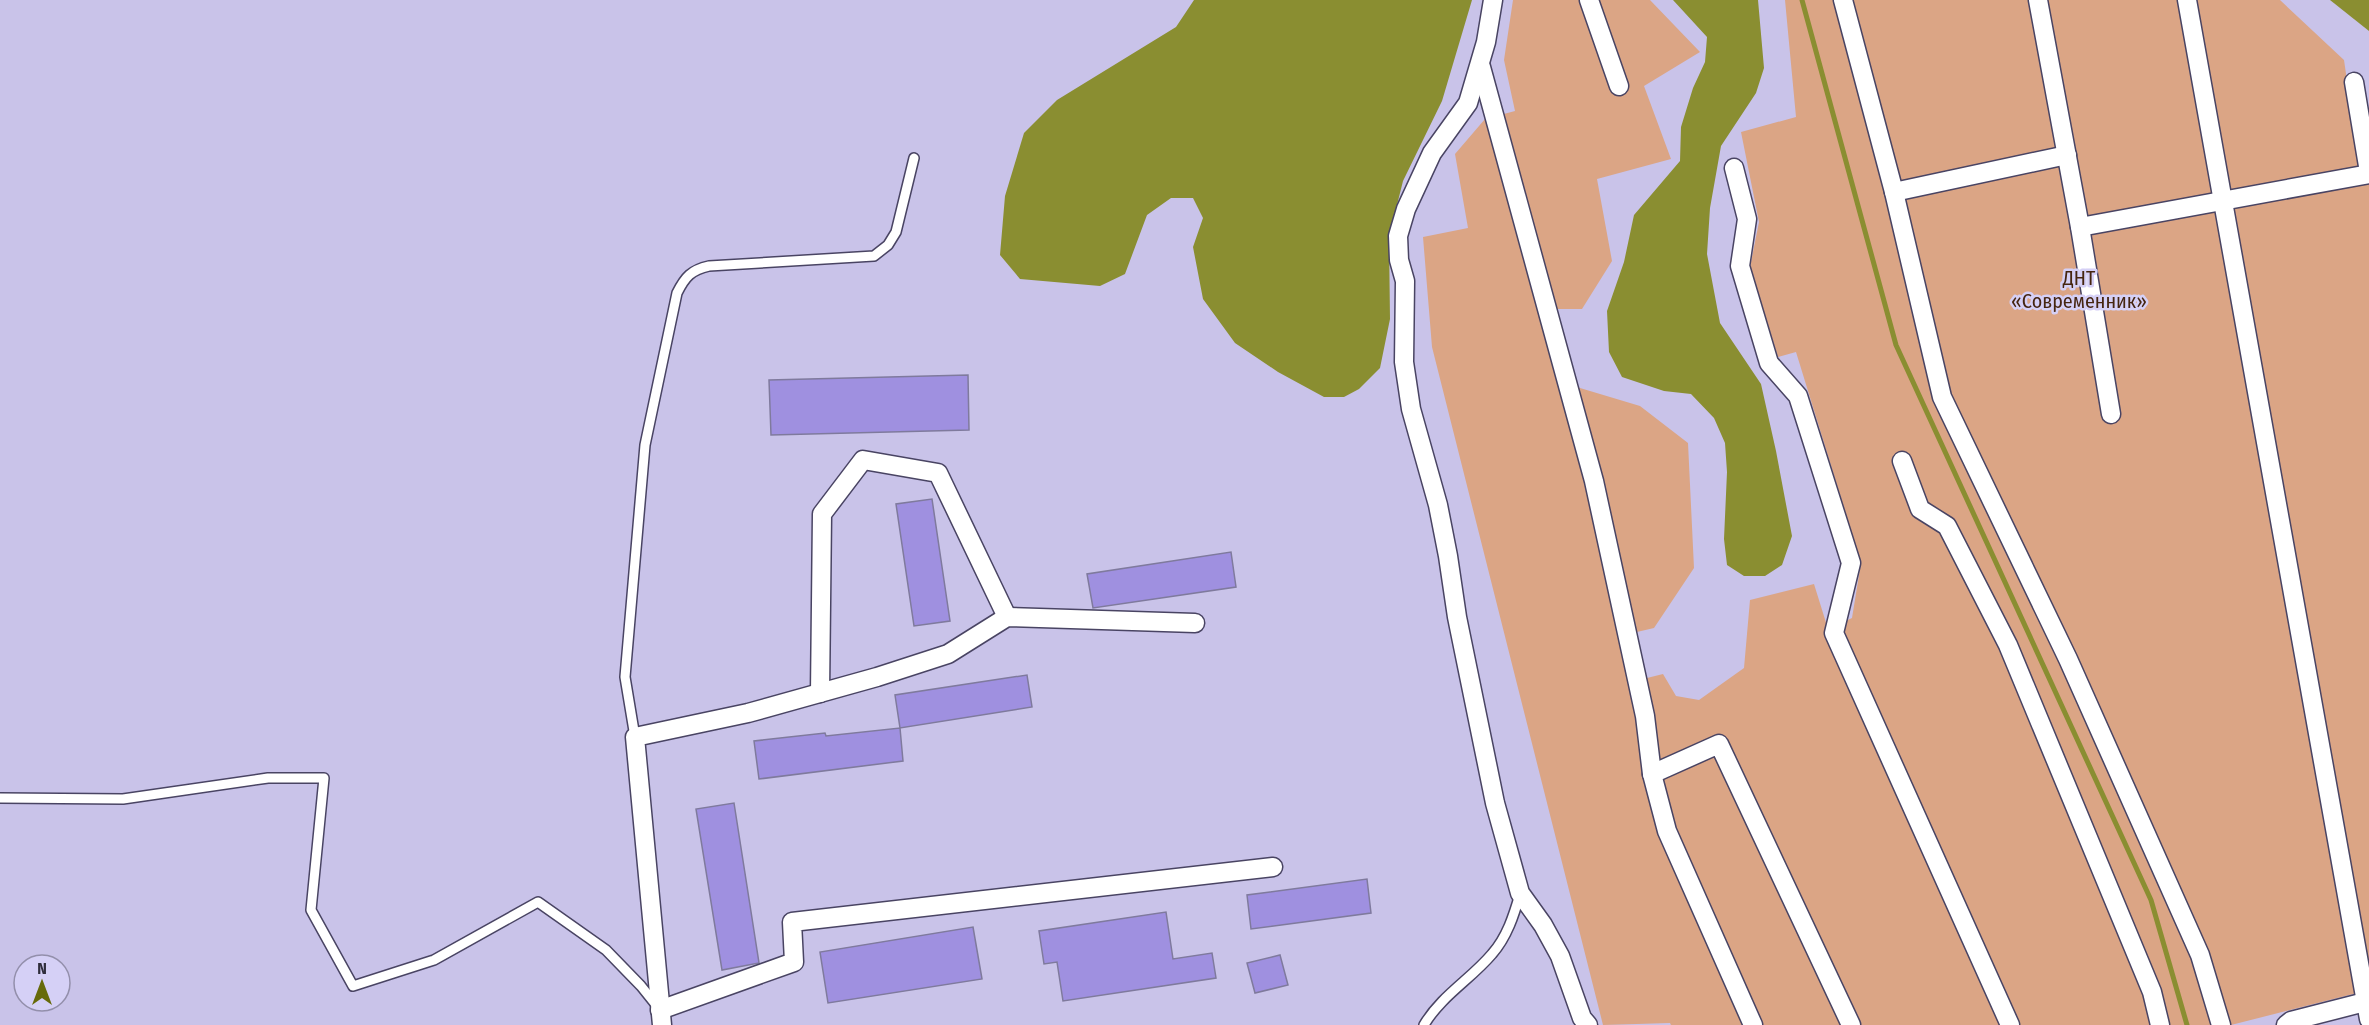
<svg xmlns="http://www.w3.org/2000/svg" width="2369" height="1025" font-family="'Fira Sans Condensed',sans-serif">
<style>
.green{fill:#dba585}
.water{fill:#8a8e31}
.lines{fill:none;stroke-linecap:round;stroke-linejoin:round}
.stream{stroke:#8a8e31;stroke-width:5}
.building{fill:#9f90e0;stroke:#7f7a9d;stroke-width:1.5}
.lane-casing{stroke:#494463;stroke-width:12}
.street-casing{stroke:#494463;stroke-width:21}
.lane{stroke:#fff;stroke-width:9}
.street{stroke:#fff;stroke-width:18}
.labels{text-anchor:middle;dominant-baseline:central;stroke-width:5;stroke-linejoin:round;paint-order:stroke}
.park-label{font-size:20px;fill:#452510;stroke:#d5d0f6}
</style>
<rect width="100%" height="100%" fill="#c9c3e9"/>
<!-- green -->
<path class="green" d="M1513,0H1650L1700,52L1644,86L1671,159L1597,179L1612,261L1582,309H1552L1570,385L1640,406L1688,443L1694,568L1654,628L1624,635L1631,682L1663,674L1676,696L1699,700L1744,668L1750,600L1814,584L1828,629L1852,618L1861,563L1796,352L1778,357L1750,267L1759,222L1741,132L1796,117L1785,0H2280L2344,60L2351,108L2369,109V990L2231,1025H1671L1670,1023L1603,1025L1432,347L1423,237L1468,228L1455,154L1485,119L1515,111L1504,60Z"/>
<!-- water -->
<g class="water">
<path d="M1194,0H1472L1442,101L1403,181L1389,237L1390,319L1380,368L1359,389L1344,397H1324L1278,372L1235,343L1203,299L1193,247L1203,218L1193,198H1171L1147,215L1125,274L1100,286L1020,279L1000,255L1005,196L1024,133L1057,100L1176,27Z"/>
<path d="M1673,0H1758L1764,68L1756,93L1721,146L1710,208L1707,254L1720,323L1761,384L1776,451L1792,536L1782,565L1765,576H1744L1727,565L1724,539L1727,472L1725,443L1714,418L1691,394L1664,391L1622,377L1609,352L1607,311L1624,262L1634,215L1680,161L1681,127L1693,88L1705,62L1707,37Z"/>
<path d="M2330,0H2369V31Z"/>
</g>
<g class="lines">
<!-- stream -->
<path class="stream" d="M1802,0L1896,345L2151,900L2187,1025"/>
</g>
<!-- building -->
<g class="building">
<path d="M968,375L969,430L771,435L769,380Z"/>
<path d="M932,499L950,621L914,626L896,504Z"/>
<path d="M1231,552L1236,587L1093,608L1087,574Z"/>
<path d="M1027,675L1032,707L900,728L895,695Z"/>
<path d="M900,728L903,761L759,779L754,741L825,733L826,736Z"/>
<path d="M734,803L759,963L722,970L696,809Z"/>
<path d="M1367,879L1371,913L1251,929L1247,895Z"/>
<path d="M1166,912L1173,959L1212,953L1216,978L1063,1001L1057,962L1044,964L1039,931Z"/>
<path d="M973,927L982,979L828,1003L820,952Z"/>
<path d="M1280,955L1288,985L1255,993L1247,963Z"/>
</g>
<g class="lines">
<!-- lane casing -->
<g class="lane-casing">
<g id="lane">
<path d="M635,737L625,677L645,445L677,293C685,277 691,270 709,266L874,256L888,245L896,232L914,158"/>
<path d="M0,798L123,799L268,778H324L311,910L353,986L434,960L538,902L606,950L641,986L657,1006"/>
<path d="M1424,1025C1441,996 1471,979 1492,954C1507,937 1514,915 1520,894"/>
</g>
</g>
<!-- street casing -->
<g class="street-casing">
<g id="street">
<path d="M1493,0L1486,42L1468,103L1432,153L1406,209L1398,236L1399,260L1405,281L1404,362L1411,409L1438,505L1448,556L1457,617L1495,803L1520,893L1543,925L1560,956L1582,1018L1588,1025"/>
<path d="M1589,0L1619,86"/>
<path d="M1843,0L1894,192L1942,397L2068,659L2200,955L2221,1025"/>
<path d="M2038,0L2080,227L2111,414"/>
<path d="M2187,0L2369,1019"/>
<path d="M1481,67L1594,481L1645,716L1652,774L1667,831L1753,1025"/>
<path d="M2354,82L2369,172"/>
<path d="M1734,168L1747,219L1740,266L1769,363L1798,396L1851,563L1834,633L2010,1025"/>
<path d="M1894,192L2067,155"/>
<path d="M2080,227L2369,174"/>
<path d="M1902,461L1920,509L1947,526L2008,645L2152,992L2160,1025"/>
<path d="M820,693L822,514L863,460L938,473L1007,617"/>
<path d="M1652,774L1719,744L1851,1025"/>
<path d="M660,1010L794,962L792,922L1273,867"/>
<path d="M662,1025L635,737L748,713L877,677L948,654L1007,617L1195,623"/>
<path d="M2286,1025L2291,1021L2369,1001"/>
</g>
</g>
<!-- lane -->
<use href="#lane" class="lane"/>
<!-- street -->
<use href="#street" class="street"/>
</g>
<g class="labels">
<!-- park labels -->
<g class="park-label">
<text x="2079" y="278">ДНТ<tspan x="2079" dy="23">«Современник»</tspan></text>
</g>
</g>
<!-- north arrow -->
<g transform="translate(42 983)"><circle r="28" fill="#d5d0f6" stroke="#938fab" stroke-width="1.5"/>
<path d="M0-4.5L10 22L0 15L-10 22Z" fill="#676a0a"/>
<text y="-9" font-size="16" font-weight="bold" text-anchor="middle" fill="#2f2d3b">N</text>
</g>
</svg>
